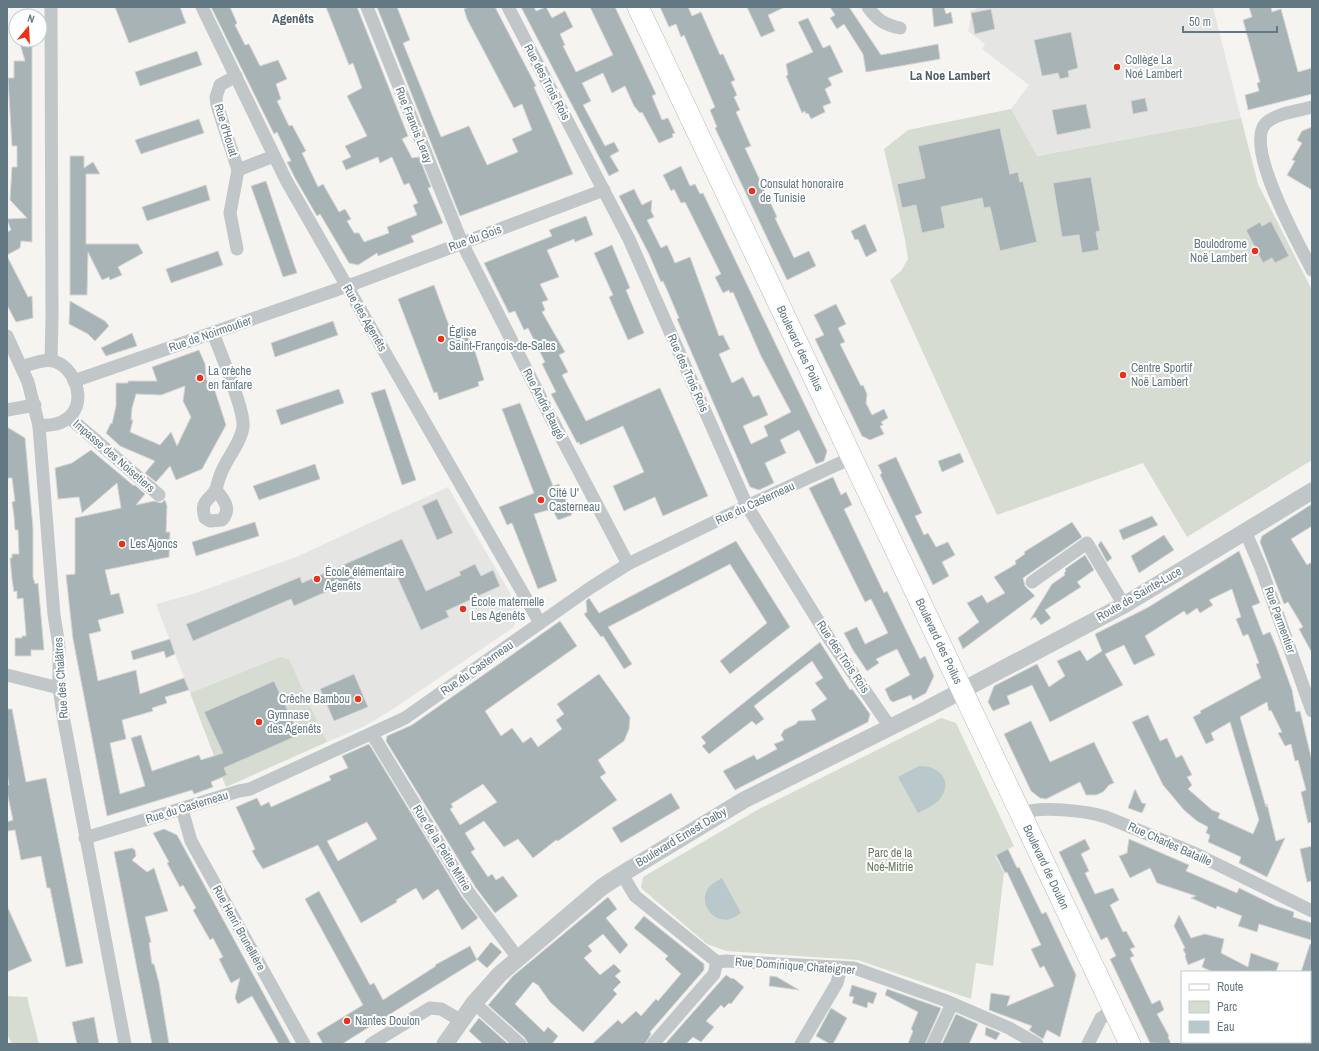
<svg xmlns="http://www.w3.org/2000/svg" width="1319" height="1051" font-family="'Archivo Narrow',sans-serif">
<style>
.built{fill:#e5e6e4}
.green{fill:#d6dcd1}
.water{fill:#b8c8cb}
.building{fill:#a8b3b6;stroke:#d6d5d3;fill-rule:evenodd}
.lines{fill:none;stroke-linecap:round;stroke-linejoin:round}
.primary-casing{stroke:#b4b9bc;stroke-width:22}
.minor{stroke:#c1c6c8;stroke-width:13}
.tertiary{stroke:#c1c6c8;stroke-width:17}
.primary{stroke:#fff;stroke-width:21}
.poi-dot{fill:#ec3019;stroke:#fff;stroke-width:1.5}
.labels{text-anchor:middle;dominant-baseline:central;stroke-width:4;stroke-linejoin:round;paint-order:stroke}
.poi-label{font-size:12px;fill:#627883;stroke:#fff;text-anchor:start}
.street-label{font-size:12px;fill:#627883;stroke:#fff}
.park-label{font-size:12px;fill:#697a61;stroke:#fff}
.neighbourhood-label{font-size:13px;font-weight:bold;fill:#506068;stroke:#fff}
</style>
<rect width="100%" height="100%" fill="#f5f4f0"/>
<!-- built -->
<g class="built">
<path d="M976,7H1213L1241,118L1036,156L1011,109L1029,85L982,49L985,44L968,31L971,18L970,11L976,9Z"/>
<path d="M448,487L519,608L514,627L396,707L365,726L327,742L289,659L280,657L190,693L156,604L193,594L296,557Z"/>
</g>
<!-- green -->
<g class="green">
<path d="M1011,109L1037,156L1241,118L1258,184L1312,290V460L1187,537L1143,463L997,515L890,280L901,271L908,259L905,239L884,149L908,130Z"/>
<path d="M280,657L289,659L327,742L226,787L190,693Z"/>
<path d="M941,718L956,723L1014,846L995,856L1004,873L993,966L976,963L971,999L858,960L726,951L707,944L641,888L643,877L759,809Z"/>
<path d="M7,996L27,997L39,1044H12L7,1034Z"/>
</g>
<!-- water -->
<g class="water">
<path d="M919,766C939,765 954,781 940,799C935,805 925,809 918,813L898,777Z"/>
<path d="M722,878L741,913C738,915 734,918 730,919C711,924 696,898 711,885C714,882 719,880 722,878Z"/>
</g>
<!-- building -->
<g class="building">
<path d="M115,7H180L186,23L129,43Z"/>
<path d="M211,7H230L237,23L235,25L245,45L249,44L260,66L278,60L287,79L276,84L281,99L277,101L289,126L292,125L306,151L302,153L318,187L323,184L339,212L345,209L351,219L347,221L354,233H359L364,242L389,233L387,227L417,215L413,205L418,203L409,183L404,185L392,157L380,163L378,157L346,170L342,161L351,157L345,146L367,136L347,96L362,88L353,63L349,65L326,7H357L408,136L402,139L412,158L419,157L431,187L428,188L443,223L411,236L414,242L378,256L377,253L358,265L349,263L320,214L317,216L295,178L287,162L291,161L277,132L274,134Z"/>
<path d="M377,7H397L410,40L403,43L441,137L469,126L487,165L518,152L512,139L532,130L522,104L514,108L467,19L464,9L469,7H495L536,86L534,87L573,174L460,216Z"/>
<path d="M521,7H534L536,11L546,7L552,18L565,11L573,27L560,34L565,45L563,46L576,72L613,55L590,7H615L656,94L652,96L662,120L668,118L675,133L672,134L673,137L659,143L642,112L640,113L634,106L625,86L612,93L603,73L582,83L591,101L583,105L605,146L614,142L619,151L610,156L619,171L609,176Z"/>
<path d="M660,7H688L692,16L701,12L720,55L723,54L735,80L731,82L737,95L734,97L740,110L736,112L751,146L745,148L777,217L775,218L794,258L809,251L816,266L787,280L715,128L717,127L710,110L715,107L684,35L681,37L676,24L669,27Z"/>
<path d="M747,7H785L768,15L775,31L761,37Z"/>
<path d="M830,7H849L881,55L938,44L940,59L866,72L863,54L844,24L837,29L830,18L835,15Z"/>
<path d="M932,7H944L946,14L951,12L953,23L934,27Z"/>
<path d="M1249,7H1271L1272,12L1281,9L1298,72L1312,68V94L1248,110L1245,95L1259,91L1257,83L1260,82L1243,20L1252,17Z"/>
<path d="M991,9L995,29L975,34L971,13Z"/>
<path d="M808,18L823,48L830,45L843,72L828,78L832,85L825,89L831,103L823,106L825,112L811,119L808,113L806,114L805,111L802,113L786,76L788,75L786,64L813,52L798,22Z"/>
<path d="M1071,32L1078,68L1068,71L1069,77L1060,79L1058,73L1042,76L1034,40Z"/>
<path d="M19,40H32V242L21,241L20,248L7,255V232L11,230L7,219L27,218L10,200L12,167H17V146H12L8,78H14V61H25Z"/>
<path d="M197,51L202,65L140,86L135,72Z"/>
<path d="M1145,98L1148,111L1133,114L1131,101Z"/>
<path d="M1086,104L1091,128L1057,135L1052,110Z"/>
<path d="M199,119L204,133L141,154L135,140Z"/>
<path d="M1312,127V190L1287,175L1295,161L1292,160L1302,143L1297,140L1302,131Z"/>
<path d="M1000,128L1010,174L1018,172L1020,182L1023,181L1037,242L1000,251L990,207L984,208L982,198L941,207L945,228L922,233L916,205L902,208L897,184L925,178L918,146Z"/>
<path d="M70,156H84V168L93,162L100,174H86V244H138L143,253L118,267L122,275L110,280L109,277L102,280L88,252L87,295H70Z"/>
<path d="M681,166L690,186L695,184L700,194L703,193L827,451L824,461L816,464L799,430L780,440L786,453L765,463L774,483L759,490L750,487L677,319L679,318L668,292L663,281L661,282L649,254L619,196L634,189L642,205L652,200L651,211L654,217L647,220L661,248L667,245L675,263L690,257L719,336L723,335L730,349L719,354L732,383L743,377L753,397L759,395L768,415L743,426L751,444L768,436L764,426L791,412L761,356L733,292L730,293L729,290L723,293L715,277L721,274L685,202L681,203L674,189L671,191L663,175Z"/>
<path d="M1091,177L1100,231L1096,232L1099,250L1082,253L1079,235L1062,237L1053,183Z"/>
<path d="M266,181L297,273L283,277L251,186Z"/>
<path d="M206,185L210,200L147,221L142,207Z"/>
<path d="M586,216L593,235L575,242L574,239L547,250L559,277L540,284L548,300L542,302L545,310L542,312L565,352L559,355L568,372L562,375L586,421L660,388L708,496L663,516L655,497L624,511L613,486L644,472L623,426L580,445L579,442L577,443L551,394L556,392L542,364L545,362L528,328L524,330L515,311L509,313L484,263L552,236L549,230Z"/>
<path d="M1271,221L1289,256L1275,263L1272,258L1263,263L1246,230L1260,222L1262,226Z"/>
<path d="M865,224L877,251L866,257L858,239L855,240L851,231Z"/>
<path d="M612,245L630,288L626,290L644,333L628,340L609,297L613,295L594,253Z"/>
<path d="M218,251L223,265L171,283L166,269Z"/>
<path d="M7,256L28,297L32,296L33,318L16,322L7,305Z"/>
<path d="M434,285L452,334L465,329L471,345H473L484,380L478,382L479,386L439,400L437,392L434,393L398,299Z"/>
<path d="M70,301L105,321L109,326L95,341L88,334L69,324Z"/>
<path d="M836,304L846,324L838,328L845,342L840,344L861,386L863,385L867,394L866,403L872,415L884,409L888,418L881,422L883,425L880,426L884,434L870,440L862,436L815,339L824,335L814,315Z"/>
<path d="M333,321L338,335L275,357L271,343Z"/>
<path d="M132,333L137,346L106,356L101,348Z"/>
<path d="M199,350L205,364L206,378L210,390L214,388L226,425L202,469L176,480L170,466L156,482L145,473L155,461L120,446L106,433L111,423L112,424L116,406V383H128V381H157L152,367ZM185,386L183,401L191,417L177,446L171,432L160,445L130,432L133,420H131L132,408L136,394L161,395Z"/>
<path d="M339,389L344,403L281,425L276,410Z"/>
<path d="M385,389L416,480L402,485L371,393Z"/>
<path d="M520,403L553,486L559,484L572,515L558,520L552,509L534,514L557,581L538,589L512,523L507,525L499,507L534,493L502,409Z"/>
<path d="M7,427L25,438L33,528V577L35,584L38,583L44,650H31V656H15V638H22V636H26V633L23,598L17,599V591L14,592L12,579L10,558H12V554H19L18,530H15L14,516L12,502L15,501L12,478H7Z"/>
<path d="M91,450L134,486L135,485L145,494L136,505L154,501L161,503L165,500L167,506L166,532H170L169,557L105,570L111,595L119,593L124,613L98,620L101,631L89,634L98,681L136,670L140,694L184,678L189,690L165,697L167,703L152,708L153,711L122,720L126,739L110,743L120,794L145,786L131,738L141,735L152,771L199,755L201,760L223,753L204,712L274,681L299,735L224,768L227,775L211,782L213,787L194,794L192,790L107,816L73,639L66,575L75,574V518L121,508L117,483L82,513L79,497L58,499L55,468L72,463Z"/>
<path d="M960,453L964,462L942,472L938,461Z"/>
<path d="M896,457L922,513L915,516L924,535L928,533L936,547L948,542L955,555L942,562L949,576L933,585L880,475L882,473L878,465Z"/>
<path d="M315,464L320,479L259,500L253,486Z"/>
<path d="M833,477L841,495L846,492L852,505L844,509L884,593L887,591L920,659L925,656L934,676L926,693L913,700L911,695L893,702L890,700L885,689L910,675L897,649L876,659L879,663L867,671L853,650L844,633L857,627L865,644L888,633L871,599L865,602L809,488Z"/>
<path d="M437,499L453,533L437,540L422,506Z"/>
<path d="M1312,504V526L1291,539L1307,565L1312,562V653L1299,629L1303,627L1288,602L1284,604L1260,542L1262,536Z"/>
<path d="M1152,516L1158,525L1123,540L1119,530Z"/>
<path d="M255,522L259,536L196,556L192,542Z"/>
<path d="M1072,522L1082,537L1023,578L1025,586L1035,596L963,649L958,638L979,622L967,603L982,595L987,603L1005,593L994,577L1016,564L1015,561L1025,554L1024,552Z"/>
<path d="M1164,535L1174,550L1139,573L1131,556Z"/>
<path d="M402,539L426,591L461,575L459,572L475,564L481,576L493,570L500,586L446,611L449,617L421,630L391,563L294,606L291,599L193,641L186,624L300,577L302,583Z"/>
<path d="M736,541L790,627L730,674L720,661L767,623L730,564L608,627L632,664L624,669L603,636L601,637L584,614L587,612L586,601L589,598L599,613Z"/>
<path d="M1101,541L1112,558L1107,562L1098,545Z"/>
<path d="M1239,551L1260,603L1252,606L1263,635L1270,632L1277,649L1292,690L1296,712L1300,711L1312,761V822L1308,823L1301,792L1306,790L1298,760L1295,761L1291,744L1285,746L1278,733L1282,732L1271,710L1269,711L1267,702L1240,717L1266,807L1267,804L1276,841L1285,838L1267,877L1239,863L1241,857L1208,842L1210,835L1206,833L1208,827L1197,821L1184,810L1163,785L1132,722L1148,715L1160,741L1167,738L1176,758L1182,755L1192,775L1187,777L1192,785L1188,789L1212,810L1220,813L1218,818L1253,834L1259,820L1230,722L1211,733L1214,740L1206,744L1193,717L1201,713L1200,711L1261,678L1256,664L1259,663L1248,634L1243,636L1236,619L1241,617L1232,589L1209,600L1213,605L1200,613L1197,608L1187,615L1184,611L1145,636L1155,655L1134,665L1124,645L1105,654L1123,685L1050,722L1032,685L1007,696L1010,704L993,711L988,702L994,686L1037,664L1049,687L1065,676L1057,661L1080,650L1087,661L1102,651L1095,634L1147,608Z"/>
<path d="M1085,555L1094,570L1077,582L1081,587L1045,610L1051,618L1041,625L1035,617L1030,620L1052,584L1065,575L1064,573L1066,571L1065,569Z"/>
<path d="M560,621L577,646L485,711L501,736L512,728L523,743L531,737L538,747L562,729L556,720L564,714L557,704L599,674L630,717L629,729L624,741L598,760L606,773L600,777L617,800L558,841L556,840L533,858L518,839L504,847L484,821L465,833L475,849L471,852L488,877L492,874L496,880L503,876L518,896L495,913L476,888L386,741L387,736L412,725ZM483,784L497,802L460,825L450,809L453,807L451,804Z"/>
<path d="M170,639L175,654L166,658L164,651L133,660L131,651Z"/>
<path d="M820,642L850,690L852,689L870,714L868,722L735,790L723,771L754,755L757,760L777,749L774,744L784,740L781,735L784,730L796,724L798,721L816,720L811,710L827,699L815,683L823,678L812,661L754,706L764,719L756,725L752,721L709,754L702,746L706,743L701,737Z"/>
<path d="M354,674L368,707L334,721L320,689Z"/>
<path d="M7,709H12L26,782L46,778L83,963L66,967L50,888H47L41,856L21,860L15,830L8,831L7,822L13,820L7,792V785H9L7,773Z"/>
<path d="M1031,721L1050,762L1094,742L1114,783L1109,785L1103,792L1096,795H1086L1080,782L1046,799L1040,798L1031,791L1004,734Z"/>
<path d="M369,744L462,897L478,918L462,930L438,889L423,900L416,888L396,900L397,902L361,923L318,845L263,869L257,860L252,851L255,849L236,807L257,798L261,806L269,802L271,807L331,780L329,776L348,768L342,756ZM367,822L377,839L338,861L327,841Z"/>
<path d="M1135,789L1142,803L1146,804L1142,813L1128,808Z"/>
<path d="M671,793L680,808L621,843L612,828Z"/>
<path d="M164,829L177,835L291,1044H279L252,996L238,1004L235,998L240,978L231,983L219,959L223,957L213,938L210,940L193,910L196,908L183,885L180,887L167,863L169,862L153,833Z"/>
<path d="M1085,839L1090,849L1081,854L1089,871L1085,873L1095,894L1113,888L1119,900L1110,905L1123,932L1126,931L1135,947L1130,949L1134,956L1130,958L1152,1004L1160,1000L1164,1010L1157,1014L1169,1036L1168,1037L1171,1044L1150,1043L1110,959L1116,956L1107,937L1101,940L1059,852Z"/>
<path d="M1129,839L1189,865L1186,871L1237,893L1239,888L1276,906L1294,912L1293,917L1312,923L1311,940L1259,924L1257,932L1238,926L1242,916L1217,906L1216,909L1191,898L1196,896L1157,883L1150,868L1130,878L1119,856L1127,853Z"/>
<path d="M1312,846V881L1307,882L1300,849Z"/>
<path d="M132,848L135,850L136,856L132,860L147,872L154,868L168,911L145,917L151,942L149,943L152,964H154L159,983L169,1044H152L114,852Z"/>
<path d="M1008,849L1017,868L1019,867L1042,914L1046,912L1076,975L1060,1037L1047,1030L1043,1039L1029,1030L1032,1026L989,1010L991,993L1010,996L1007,1006L1054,986L1044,966L1040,968L1031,949L1041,945L1007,872L1005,873L996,855Z"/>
<path d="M319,891L370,985L374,983L383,1000L436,966L435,965L470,946L477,960L342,1044H323L317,1033L363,1005L305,899Z"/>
<path d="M608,897L617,909L606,918L628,945L620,954L603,934L588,946L592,951L584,958L600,975L614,964L621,971L615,976L621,982L613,990L617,994L583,1032L550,1002L538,985L533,982L515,1004L544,1032L548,1027L558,1036L552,1044H528L525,1038L488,1005L513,976Z"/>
<path d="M7,906L32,961L7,972Z"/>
<path d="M1179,915L1191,938L1205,934L1224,939L1221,953L1248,967L1251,953L1279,963L1276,972H1213L1202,967L1205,958L1188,965L1185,956L1186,955L1183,949L1185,948L1174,926Z"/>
<path d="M644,916L704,964V970L650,1032L651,1034L645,1044H592L618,1020L622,1024L636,1011L641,1016L656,999L658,1001L681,974L665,959L668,956L634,928Z"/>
<path d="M491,942L502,952L487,968L477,959Z"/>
<path d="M1310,944H1312V972H1301Z"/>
<path d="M726,975L732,979L733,978L744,987L731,1004L729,1003L724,1008L721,1005L706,1021L714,1027L701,1042L693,1037L686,1044H665Z"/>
<path d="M770,976L777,977L799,990L769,986Z"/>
<path d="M852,985L877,993L873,1004L868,1002L867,1008L852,1003L854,997L849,996Z"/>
<path d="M887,989L941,1008L925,1044H908L913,1031L911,1029L918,1012L885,995Z"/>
<path d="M831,1008L847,1018L833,1044H830L816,1036Z"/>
<path d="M956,1014L978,1024L969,1044H942Z"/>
<path d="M94,1017L99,1044H77L72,1022Z"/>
<path d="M479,1018L508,1044H483L469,1031Z"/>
<path d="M986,1027L1000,1033L996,1040L985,1035Z"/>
</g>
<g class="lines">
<!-- primary casing -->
<g class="primary-casing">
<g id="primary">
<path id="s1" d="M638,7L1130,1044"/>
</g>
</g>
<!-- minor -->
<g class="minor">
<path d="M202,7L286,180L540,623"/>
<path d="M367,7L462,243L548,412L628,564"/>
<path d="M508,7L629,239L747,506L830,640L890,727"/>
<path d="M868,7C877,20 885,25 900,28"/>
<path d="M236,76L220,85L216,97L217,105L238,170L230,213L237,249"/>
<path d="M1312,107C1298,111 1277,113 1266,123C1243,146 1299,244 1312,270"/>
<path d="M238,170L274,156"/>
<path d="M213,333C220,352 245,410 243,427C241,442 228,457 222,471C219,477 218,483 216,489C211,500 199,500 205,518L210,521L222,520C232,509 224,500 216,490"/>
<path d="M7,336L28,382L39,426L54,615L59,646V688L64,721L125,1044"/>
<path d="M51,360L52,319L51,7"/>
<path d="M22,367C31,364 43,359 53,361C75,366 88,403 68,418C60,425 49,425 39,426"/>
<path d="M74,381L356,283L604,190"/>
<path d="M7,410L35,405"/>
<path d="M70,418L159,495"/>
<path d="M1245,531L1261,568L1312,711"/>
<path d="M1032,582L1087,543L1124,605"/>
<path d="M7,675L59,688"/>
<path d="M372,734L469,893L518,958"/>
<path d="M182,809L191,841L304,1044"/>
<path d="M1021,814C1038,805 1087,811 1106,817L1194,853L1312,911"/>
<path d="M85,838L239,791L250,789L405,718L590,588L628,564L747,506L851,458"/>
<path d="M622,874L635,896L717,962L726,961L854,968L944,1000L1009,1028L1037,1044"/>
<path d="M474,1003L520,1044"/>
<path d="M371,1044L430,1008L441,1009L460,1020"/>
<path d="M653,1044L714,974L717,962"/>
<path d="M801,1044L837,983L841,968"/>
<path d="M933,1044L952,1004"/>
<path d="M1088,1044L1101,1018L1114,1010"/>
</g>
<!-- tertiary -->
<path class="tertiary" d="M445,1044L474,1003L500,974L602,887L622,874L744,800L927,709L1124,605L1312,491"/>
<!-- primary -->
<use href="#primary" class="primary"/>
</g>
<!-- markers -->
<g class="poi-dot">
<circle cx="1117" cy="67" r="4"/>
<circle cx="752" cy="191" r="4"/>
<circle cx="1255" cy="251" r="4"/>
<circle cx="441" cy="339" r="4"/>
<circle cx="1123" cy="375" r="4"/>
<circle cx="200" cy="378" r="4"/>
<circle cx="541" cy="500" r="4"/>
<circle cx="122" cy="544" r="4"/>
<circle cx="317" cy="579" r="4"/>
<circle cx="463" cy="609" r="4"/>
<circle cx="358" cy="699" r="4"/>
<circle cx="259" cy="722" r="4"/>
<circle cx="347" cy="1021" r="4"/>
</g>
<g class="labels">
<!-- poi labels -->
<g class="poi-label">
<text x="1125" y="60">Collège La<tspan x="1125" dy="14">Noé Lambert</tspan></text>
<text x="760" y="184">Consulat honoraire<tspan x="760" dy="14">de Tunisie</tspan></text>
<text x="1247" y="244" text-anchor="end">Boulodrome<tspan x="1247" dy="14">Noë Lambert</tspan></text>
<text x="449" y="332">Église<tspan x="449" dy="14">Saint-François-de-Sales</tspan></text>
<text x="1131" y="368">Centre Sportif<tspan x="1131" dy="14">Noë Lambert</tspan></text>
<text x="208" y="371">La crèche<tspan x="208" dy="14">en fanfare</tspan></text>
<text x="549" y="493">Cité U'<tspan x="549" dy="14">Casterneau</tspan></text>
<text x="130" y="544">Les Ajoncs</text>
<text x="325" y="572">École élémentaire<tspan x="325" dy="14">Agenêts</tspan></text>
<text x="471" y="602">École maternelle<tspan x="471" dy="14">Les Agenêts</tspan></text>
<text x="350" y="699" text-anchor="end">Crêche Bambou</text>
<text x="267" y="715">Gymnase<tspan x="267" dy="14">des Agenêts</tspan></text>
<text x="355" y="1021">Nantes Doulon</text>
</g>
<!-- street labels -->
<g class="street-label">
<text transform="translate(547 82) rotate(62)">Rue des Trois Rois</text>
<text transform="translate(414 125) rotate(68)">Rue Francis Leray</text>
<text transform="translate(226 130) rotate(73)">Rue d'Houat</text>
<text transform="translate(475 238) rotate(-20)">Rue du Gois</text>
<text transform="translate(365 318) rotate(60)">Rue des Agenêts</text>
<text transform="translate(210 334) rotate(-19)">Rue de Noirmoutier</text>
<text stroke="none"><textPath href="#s1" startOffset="378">Boulevard des Poilus</textPath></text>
<text transform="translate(688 373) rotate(66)">Rue des Trois Rois</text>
<text transform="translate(544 404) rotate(63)">Rue André Baugé</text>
<text transform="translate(114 456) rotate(41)">Impasse des Noisetiers</text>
<text transform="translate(755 503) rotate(-25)">Rue du Casterneau</text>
<text transform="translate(1139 594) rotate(-30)">Route de Sainte-Luce</text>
<text transform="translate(1280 620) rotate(70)">Rue Parmentier</text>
<text stroke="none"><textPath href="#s1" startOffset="702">Boulevard des Poilus</textPath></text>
<text transform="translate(843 657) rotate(56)">Rue des Trois Rois</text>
<text transform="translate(477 668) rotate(-35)">Rue du Casterneau</text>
<text transform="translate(61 678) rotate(-94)">Rue des Chalâtres</text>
<text transform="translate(187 807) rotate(-17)">Rue du Casterneau</text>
<text transform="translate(681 837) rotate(-31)">Boulevard Ernest Dalby</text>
<text transform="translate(1170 844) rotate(24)">Rue Charles Bataille</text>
<text transform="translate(442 848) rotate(58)">Rue de la Petite Mitrie</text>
<text stroke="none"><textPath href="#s1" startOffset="952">Boulevard de Doulon</textPath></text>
<text transform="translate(239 928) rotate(61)">Rue Henri Brunellière</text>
<text transform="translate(795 966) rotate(4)">Rue Dominique Chateigner</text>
</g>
<!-- park labels -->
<g class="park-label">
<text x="890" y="853">Parc de la<tspan x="890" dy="14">Noé-Mitrie</tspan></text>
</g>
<!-- neighbourhood labels -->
<g class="neighbourhood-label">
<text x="293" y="18">Agenêts</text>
<text x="950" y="75">La Noe Lambert</text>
</g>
</g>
<!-- border -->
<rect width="1319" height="1051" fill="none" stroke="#627883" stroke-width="16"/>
<!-- legend -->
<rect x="1181" y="971" width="130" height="72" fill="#ffffff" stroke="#c0c9cd"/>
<rect x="1189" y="984" width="20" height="6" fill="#ffffff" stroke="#c0c9cd"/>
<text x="1217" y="991" font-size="12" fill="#627883">Route</text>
<rect x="1189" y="1001" width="20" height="12" fill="#d6dcd1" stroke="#c0c9cd"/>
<text x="1217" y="1011" font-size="12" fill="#627883">Parc</text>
<rect x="1189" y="1021" width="20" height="12" fill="#b8c8cb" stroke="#c0c9cd"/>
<text x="1217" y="1031" font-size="12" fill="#627883">Eau</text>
<!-- north arrow -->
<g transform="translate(28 28) rotate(18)"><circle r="19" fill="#ffffff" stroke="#c0c9cd"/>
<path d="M0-3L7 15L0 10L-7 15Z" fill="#ec3019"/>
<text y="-6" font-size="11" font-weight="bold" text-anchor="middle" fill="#627883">N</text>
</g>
<!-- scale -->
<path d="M1183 26v6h94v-6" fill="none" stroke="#627883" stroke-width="2"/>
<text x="1189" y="26" font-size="12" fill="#627883" stroke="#ffffff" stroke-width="3" paint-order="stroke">50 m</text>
</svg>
